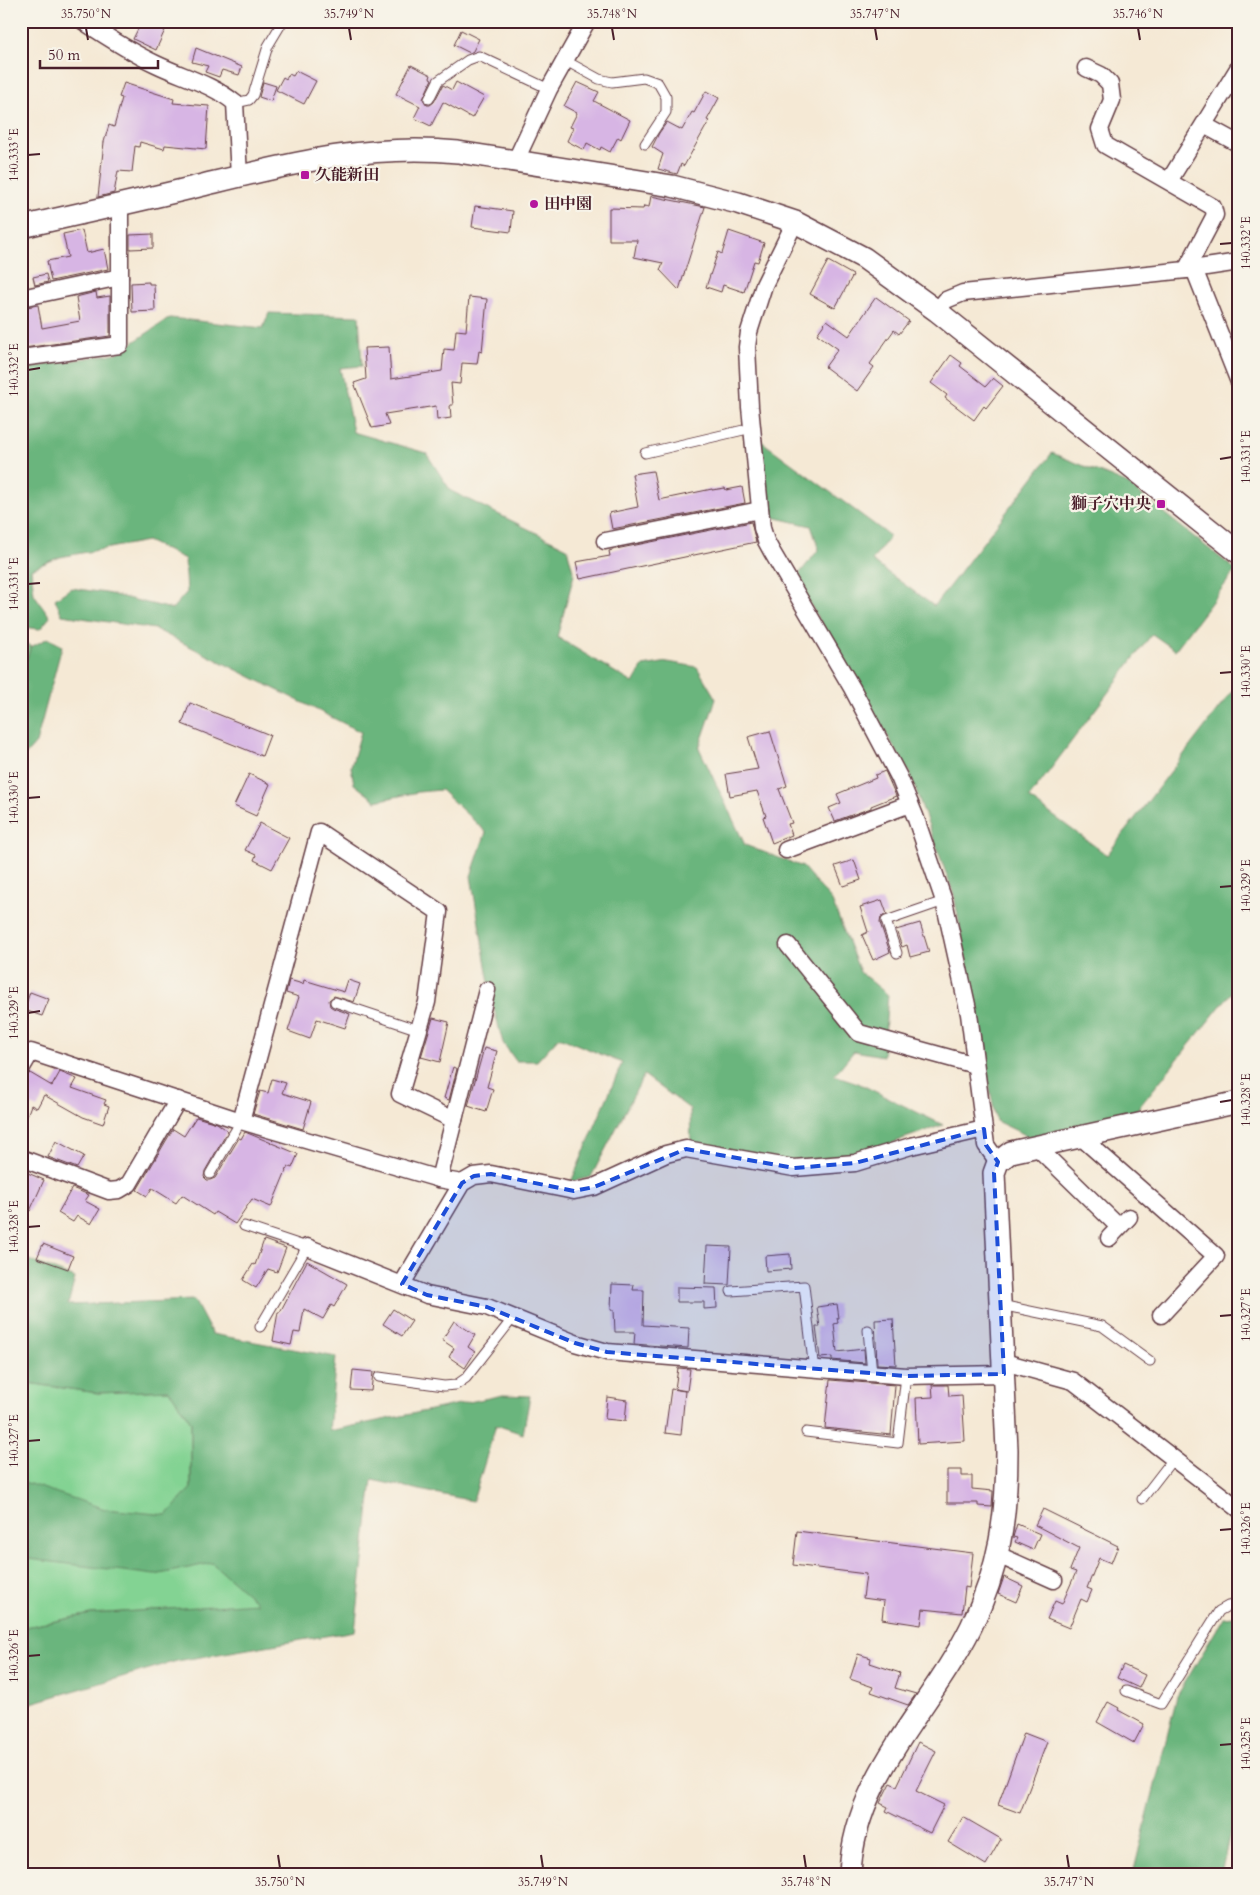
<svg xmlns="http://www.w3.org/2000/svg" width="1260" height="1895" font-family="Cardo,'Noto Serif JP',serif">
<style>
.green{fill:#83d393;stroke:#66795f}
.forest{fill:#6ab57d;stroke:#5a6a54}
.building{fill:#d7b5e4}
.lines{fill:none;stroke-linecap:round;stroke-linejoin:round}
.service-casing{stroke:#643d44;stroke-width:11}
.minor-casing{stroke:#643d44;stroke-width:19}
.tertiary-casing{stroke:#643d44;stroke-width:24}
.service{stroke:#fff;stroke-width:9}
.minor{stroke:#fff;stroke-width:16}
.tertiary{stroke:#fff;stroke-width:21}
.marked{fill:#1d4ed8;fill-opacity:0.2;stroke:#1d4ed8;stroke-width:4;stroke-dasharray:10 6;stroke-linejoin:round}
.ticks{fill:none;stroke:#4a1f2b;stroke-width:2}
.poi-dot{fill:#b5179e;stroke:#f7f3e8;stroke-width:2}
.labels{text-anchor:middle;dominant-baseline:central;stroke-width:4.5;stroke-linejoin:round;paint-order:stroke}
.poi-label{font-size:16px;font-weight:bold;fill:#4a1f2b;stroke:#f7f3e8;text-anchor:start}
.neatline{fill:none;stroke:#4a1f2b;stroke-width:2}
.ticks-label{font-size:12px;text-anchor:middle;fill:#4a1f2b}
</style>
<rect width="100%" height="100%" fill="#f7f3e8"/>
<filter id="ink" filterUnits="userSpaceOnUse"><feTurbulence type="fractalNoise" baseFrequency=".02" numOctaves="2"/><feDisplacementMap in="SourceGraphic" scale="10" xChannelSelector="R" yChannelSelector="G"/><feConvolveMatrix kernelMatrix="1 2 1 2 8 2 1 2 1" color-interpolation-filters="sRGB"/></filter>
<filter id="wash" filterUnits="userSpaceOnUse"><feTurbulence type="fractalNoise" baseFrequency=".0096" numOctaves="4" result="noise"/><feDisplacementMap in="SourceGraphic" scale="20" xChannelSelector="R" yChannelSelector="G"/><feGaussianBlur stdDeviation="1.12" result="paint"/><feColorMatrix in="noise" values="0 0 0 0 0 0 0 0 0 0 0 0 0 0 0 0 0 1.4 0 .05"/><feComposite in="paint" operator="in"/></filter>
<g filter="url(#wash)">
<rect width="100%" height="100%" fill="#f5e9d5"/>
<!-- green -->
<g class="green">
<path d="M21,639L31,647L21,674Z"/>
<path d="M21,1382L98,1393L169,1390L191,1422V1488L259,1604L91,1614L21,1628Z"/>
</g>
<!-- forest -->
<g class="forest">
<path d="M269,313L359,316L362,366L340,368L353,432L426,453L451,491L567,548L574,575L557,637L633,683L643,666L668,662L697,667L716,699L699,748L745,845L803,867L832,901L860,972L888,995L883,1056L854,1051L834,1075L858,1083L943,1125L902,1139L855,1159L795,1166L691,1148L690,1109L644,1075L591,1177L571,1182L622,1063L559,1037L537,1061H516L503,1043L492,1001L471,876L486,832L441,790L418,792L376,801L354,784L351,767L361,732L155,629L62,615L55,599L71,588L106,593L172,609L187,592L185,559L147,541L60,557L31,569L34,594L50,617L40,629L21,627V369L117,353L170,318L263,328Z"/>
<path d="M761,441L890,536L872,561L934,606L1052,453L1126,483L1236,570L1175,650L1152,634L1029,798L1107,855L1239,682V983L1136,1111L1032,1138L996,1121L954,895L910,774L795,579L819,549L811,526L768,516Z"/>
<path d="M48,638L62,646L36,743L21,760V674L31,647Z"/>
<path d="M21,1257L75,1278L68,1305L194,1300L212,1334L336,1357L329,1431L503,1395L530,1396L523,1434L496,1425L473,1501L372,1480L355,1631L177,1661L21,1706V1628L91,1614L258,1603L212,1563L155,1575L21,1558V1481L105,1509L167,1515L191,1488V1422L169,1390L98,1393L21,1382Z"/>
<path d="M1234,1616L1239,1619V1791L1221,1874H1133L1177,1696L1224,1617Z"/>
</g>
<g id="blocks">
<!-- building -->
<g class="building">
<path d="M142,21H147L165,30L156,50L133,39Z"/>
<path d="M461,30L479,39L473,51L470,53L454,45Z"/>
<path d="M196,48L242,67L239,75L222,70L219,77L205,72L208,66L192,62Z"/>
<path d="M411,65L431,75L430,78L432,79L423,99L427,105H430L434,102L443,85L452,90L456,82L484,97L472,118L443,102L431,126L414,118L420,106L396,94Z"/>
<path d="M296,71L316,81L304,104L276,90L283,77L286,79L289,74L293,76Z"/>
<path d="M263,82L276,86L271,101L259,97Z"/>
<path d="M577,82L599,92L594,101L630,120L621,139L618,137L610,152L601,147L600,150L587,143L584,150L567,141L573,128L570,127L577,113L564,106Z"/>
<path d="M124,83L174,99L173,103L209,106L206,149L165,145L164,149L140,142L139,147L135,146L132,172L118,171L114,193L98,197L104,142L109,125L114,127L122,98L119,97Z"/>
<path d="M706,91L719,98L707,120L709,121L684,166L681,164L677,174L658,169L663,154L652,147L659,133L667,122L682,130L692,112L694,113Z"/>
<path d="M651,196L705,207L679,290L660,270L663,263L634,257L637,240H609V208L643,209L644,206L649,207Z"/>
<path d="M475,206L513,211L511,232L472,227Z"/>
<path d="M82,230L87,253L104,249L108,269L51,281L47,261L68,257L63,234Z"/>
<path d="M729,231L764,243L758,262L754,261L744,292L723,285L721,292L706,287L718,252L722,254Z"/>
<path d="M153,234V248L130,249V235Z"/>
<path d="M828,261L853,275L835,308L810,294Z"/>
<path d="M46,274L48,282L35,285L33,277Z"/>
<path d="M149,282V284H154L155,311L132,312L131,283Z"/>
<path d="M96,292L97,298L110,296V336L24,348L21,330V308L38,305L42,328L80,321L76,297Z"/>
<path d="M469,297L487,299L482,352L479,351L477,364L462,363L460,384L451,383L453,405H450L451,418L437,420L436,406L385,414L389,425L372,428L354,383L366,379L364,348L389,347L391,379L442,371L444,349L454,350L456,330L466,331Z"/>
<path d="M876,297L909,321L899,334L894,330L870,364L874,367L857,391L825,367L838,349L817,334L827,320L849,336Z"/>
<path d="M951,355L962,363L960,366L986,386L993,378L1003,386L986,408L984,406L974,420L945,398L947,395L931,383Z"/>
<path d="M653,471L659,500L712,489V490L725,488L726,490L742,487L745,503L612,529L609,513L638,507L632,474Z"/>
<path d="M751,522L756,542L580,579L576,562L610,556L609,551L616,549Z"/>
<path d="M190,703L270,735L262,756L182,724Z"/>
<path d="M770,731L787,786L779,789L792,823L788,824L792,835L772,843L763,817L766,816L757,791L730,796L726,774L758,769L748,737Z"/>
<path d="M885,771L896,796L871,806V808L835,821L829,808L841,803L837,794L876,778L875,775Z"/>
<path d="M249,774L270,784L256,816L234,806Z"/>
<path d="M260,823L289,838L272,869L254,860L256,855L245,850Z"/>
<path d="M854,860L861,880L843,886L835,866Z"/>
<path d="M882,900L887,914L881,917L880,923L890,952L873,960L862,935L868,932L860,907Z"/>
<path d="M920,923L929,952L910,957L907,945L902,947L896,930Z"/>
<path d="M289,980L303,984L304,980L344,992L348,980L360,984L354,1002L334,996L329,1000L330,1006L333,1008L350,1014L345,1028L317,1019L310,1039L288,1031L299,997L286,993Z"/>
<path d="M30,992L49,999L42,1016L24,1010Z"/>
<path d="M433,1018L449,1022L440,1062L421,1057Z"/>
<path d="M484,1048L497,1051L487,1087L493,1089L486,1112L468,1106Z"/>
<path d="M453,1067L457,1069L449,1100L444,1098Z"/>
<path d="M60,1072L77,1079L72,1088L106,1100L104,1104L109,1106L103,1124L83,1117L44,1095L37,1108L31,1105L23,1127L21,1126V1082L23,1078L30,1073L52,1086Z"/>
<path d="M272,1079L286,1083L282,1093L311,1102L303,1129L253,1114L260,1091L268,1093Z"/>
<path d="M196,1117L217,1123L228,1131L205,1171L204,1177L207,1180H210L215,1178L239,1138L241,1139L245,1132L298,1154L292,1168L288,1166L271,1207L252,1199L235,1224L215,1212L213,1215L182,1195L176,1203L152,1188L147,1196L137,1190L173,1129L184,1136Z"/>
<path d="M56,1141L84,1156L77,1168L48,1157Z"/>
<path d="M21,1170L44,1180L30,1211L21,1207Z"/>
<path d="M72,1188L89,1195L85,1201L100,1209L91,1224L77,1216L73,1222L58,1213Z"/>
<path d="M264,1240L286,1248L277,1272L268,1269L256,1288L243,1280L253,1264L255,1265Z"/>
<path d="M43,1244L73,1256L68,1269L37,1258Z"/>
<path d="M707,1246L731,1247L729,1285L705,1284Z"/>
<path d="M790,1254L791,1269L766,1271L765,1256Z"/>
<path d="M307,1261L347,1284L334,1307L331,1305L323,1319L304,1309L300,1333L294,1332L291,1345L273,1341L278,1312H280Z"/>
<path d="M612,1284L634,1285L633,1290H644L643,1325L689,1328L688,1348L634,1344L635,1332H615L614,1310H611Z"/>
<path d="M677,1287L716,1288L717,1308L704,1309V1302H677Z"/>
<path d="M837,1304L839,1318H837L838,1323L834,1324L837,1352L864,1349L865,1363L832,1360V1357L820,1358L816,1327H820L817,1307Z"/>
<path d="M393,1309L412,1321L402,1336L383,1324Z"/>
<path d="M893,1319L896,1365L877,1364L875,1320Z"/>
<path d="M454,1321L475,1335L468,1347L475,1352L465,1368L449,1357L454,1348L442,1340Z"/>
<path d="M678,1368L690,1369L687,1391L675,1389Z"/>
<path d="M353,1370L373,1372L371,1391L351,1390Z"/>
<path d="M830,1380L895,1385L891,1435L825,1428Z"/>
<path d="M932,1385H948L949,1396L962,1395L965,1441L918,1444L916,1398L933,1397Z"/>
<path d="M671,1389L685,1391L681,1435L665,1433Z"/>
<path d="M607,1397L627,1400L625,1421L605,1419Z"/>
<path d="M947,1470H962V1476H972V1489L993,1491L992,1507L978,1506V1503H947Z"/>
<path d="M1043,1509L1118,1546L1111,1563L1099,1558L1087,1588L1092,1590L1087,1602L1081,1599L1069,1628L1047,1619L1055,1601L1062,1604L1076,1572L1070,1570L1079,1548L1035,1525Z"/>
<path d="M1017,1524L1040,1534L1033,1550L1015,1542L1017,1538L1013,1537Z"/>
<path d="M797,1531L973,1553L969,1588L965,1587L962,1613L923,1609L921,1625L882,1619L884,1601L863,1598L866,1574L793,1565Z"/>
<path d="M1004,1577L1023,1586L1016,1602L998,1594Z"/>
<path d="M858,1654L871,1658L870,1663L900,1673L895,1688L916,1694L908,1705L871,1692L873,1687L850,1679Z"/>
<path d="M1123,1665L1145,1675L1139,1688L1117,1678Z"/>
<path d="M1108,1702L1119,1708L1118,1710L1144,1724L1134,1743L1097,1722Z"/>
<path d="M1024,1733L1047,1742L1020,1813L998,1805Z"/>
<path d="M918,1742L936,1751L916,1791L944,1805L930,1833L886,1811L888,1807L880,1803L890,1783L897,1786Z"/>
<path d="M963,1817L1001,1839L986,1865L948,1842Z"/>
</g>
</g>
</g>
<g filter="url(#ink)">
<use href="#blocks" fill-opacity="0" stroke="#643d44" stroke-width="1"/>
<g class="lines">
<!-- service casing -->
<g class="service-casing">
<g id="service">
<path d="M566,61L599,79L612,82L644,78L658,83L666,97V112L645,144"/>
<path d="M429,99L438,81L468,60L479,56L549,89"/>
<path d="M235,103L249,100L253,95L268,46L283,21"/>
<path d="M645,453L752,428"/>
<path d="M897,953L886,921L944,901"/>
<path d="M335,1002L419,1030"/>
<path d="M210,1174L241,1121"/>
<path d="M244,1226L307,1247L260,1327"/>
<path d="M731,1291L804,1286L813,1362L816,1369"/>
<path d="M1001,1305L1102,1326L1150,1361"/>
<path d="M868,1330L872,1373"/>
<path d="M379,1377L444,1386L456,1385L466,1378L513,1318"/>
<path d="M806,1432L898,1443L906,1376"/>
<path d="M1142,1499L1173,1459"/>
<path d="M1126,1691L1161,1704L1219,1611L1228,1606L1239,1604"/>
</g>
</g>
<!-- minor casing -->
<g class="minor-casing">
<g id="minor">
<path d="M83,21C107,37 130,52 156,64C183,77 212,84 235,103L239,176"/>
<path d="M1086,68L1101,75L1110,84L1112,100L1100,129L1105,145L1213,207L1215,215L1186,270"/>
<path d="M1204,125L1239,144"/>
<path d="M515,162L549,89L587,21"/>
<path d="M1169,181L1239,67"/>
<path d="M795,222L764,285L749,332L747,347L750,407L762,528L766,541L772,552L852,688L899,777L915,816L944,901L969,1014L986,1145L998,1162"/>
<path d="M1194,269L1239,382"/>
<path d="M21,298L120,277"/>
<path d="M937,311L946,300L963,293L1186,270L1239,262"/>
<path d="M21,358L120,345V205"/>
<path d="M605,541L760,510"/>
<path d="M786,850L910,804"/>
<path d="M788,945L859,1033L975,1065"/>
<path d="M21,1069L31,1052L241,1121L439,1179L462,1183"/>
<path d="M241,1121L319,832L439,912L427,1002L400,1094L454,1120"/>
<path d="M1082,1138L1216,1256L1161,1315"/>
<path d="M1037,1147L1119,1227"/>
<path d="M21,1158L109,1191L119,1190L129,1184L178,1100"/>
<path d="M439,1179L487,990"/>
<path d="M1109,1238L1129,1217"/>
<path d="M307,1247L427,1295L487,1307L575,1343L607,1352L906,1376L1004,1374"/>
<path d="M402,1284L462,1183L474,1176L491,1174L574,1191L594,1187L666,1154L686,1149L794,1168L855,1163L911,1146L984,1129"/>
<path d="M1004,1362L1073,1381L1239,1509"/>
<path d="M998,1555L1054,1580"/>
</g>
</g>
<!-- tertiary casing -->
<g class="tertiary-casing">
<g id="tertiary">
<path d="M21,227C82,213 143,200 203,185C289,164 369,143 458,152L672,186L738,203L795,222L864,258L937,311L1239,553"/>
<path d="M850,1874C854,1776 930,1710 971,1627C1000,1568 1007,1516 1007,1450L994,1173L998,1162L1011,1152L1239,1102"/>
</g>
</g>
<!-- service -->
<use href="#service" class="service"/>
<!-- minor -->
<use href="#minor" class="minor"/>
<!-- tertiary -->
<use href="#tertiary" class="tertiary"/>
</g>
</g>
<!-- marked area -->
<path class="marked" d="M984,1129L986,1145L998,1162L994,1173L1004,1374L906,1376L607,1352L575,1343L487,1307L427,1295L402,1284L462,1183L474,1176L491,1174L574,1191L594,1187L686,1149L794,1168L855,1163Z"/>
<!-- ticks -->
<path class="ticks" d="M86,28L88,40M349,28L351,40M612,28L614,40M875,28L877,40M1138,28L1140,40M28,155L40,154M1220,244L1232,243M28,370L40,368M1220,459L1232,457M28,584L40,583M1220,673L1232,672M28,798L40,797M1220,887L1232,886M28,1013L40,1011M1220,1102L1232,1100M28,1227L40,1226M1220,1316L1232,1315M28,1441L40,1440M1220,1530L1232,1529M28,1656L40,1655M1220,1745L1232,1744M278,1855L280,1868M541,1855L543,1868M804,1855L806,1868M1067,1855L1069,1868"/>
<!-- markers -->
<g class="poi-dot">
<rect x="300" y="170" width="10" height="10" rx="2.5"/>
<circle cx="534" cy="204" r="5"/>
<rect x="1156" y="499" width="10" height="10" rx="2.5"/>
</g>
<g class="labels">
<!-- poi labels -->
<g class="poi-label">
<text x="315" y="175">久能新田</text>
<text x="544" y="204">田中園</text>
<text x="1151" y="504" text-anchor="end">獅子穴中央</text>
</g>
</g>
<!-- margin -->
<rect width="1260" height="1895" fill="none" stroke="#f7f3e8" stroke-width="55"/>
<!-- scale -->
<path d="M40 60v8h118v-8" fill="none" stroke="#4a1f2b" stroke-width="2.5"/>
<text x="48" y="60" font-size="15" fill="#4a1f2b" stroke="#f7f3e8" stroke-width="4" paint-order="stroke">50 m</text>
<rect x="28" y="28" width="1204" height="1840" class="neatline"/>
<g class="ticks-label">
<text x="86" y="18">35.750°N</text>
<text x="349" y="18">35.749°N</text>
<text x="612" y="18">35.748°N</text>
<text x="875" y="18">35.747°N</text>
<text x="1138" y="18">35.746°N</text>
<text transform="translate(14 155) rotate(-90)" y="4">140.333°E</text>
<text transform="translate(1246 243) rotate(-90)" y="4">140.332°E</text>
<text transform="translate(14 370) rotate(-90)" y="4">140.332°E</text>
<text transform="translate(1246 457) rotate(-90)" y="4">140.331°E</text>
<text transform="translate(14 584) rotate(-90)" y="4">140.331°E</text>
<text transform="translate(1246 672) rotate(-90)" y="4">140.330°E</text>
<text transform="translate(14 798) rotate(-90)" y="4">140.330°E</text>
<text transform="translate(1246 886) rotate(-90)" y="4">140.329°E</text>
<text transform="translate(14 1013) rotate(-90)" y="4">140.329°E</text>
<text transform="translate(1246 1100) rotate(-90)" y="4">140.328°E</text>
<text transform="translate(14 1227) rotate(-90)" y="4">140.328°E</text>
<text transform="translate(1246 1315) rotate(-90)" y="4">140.327°E</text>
<text transform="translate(14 1441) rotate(-90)" y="4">140.327°E</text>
<text transform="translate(1246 1529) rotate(-90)" y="4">140.326°E</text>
<text transform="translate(14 1656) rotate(-90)" y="4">140.326°E</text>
<text transform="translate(1246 1744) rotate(-90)" y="4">140.325°E</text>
<text x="280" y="1886">35.750°N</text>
<text x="543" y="1886">35.749°N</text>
<text x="806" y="1886">35.748°N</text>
<text x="1069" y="1886">35.747°N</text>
</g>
</svg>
